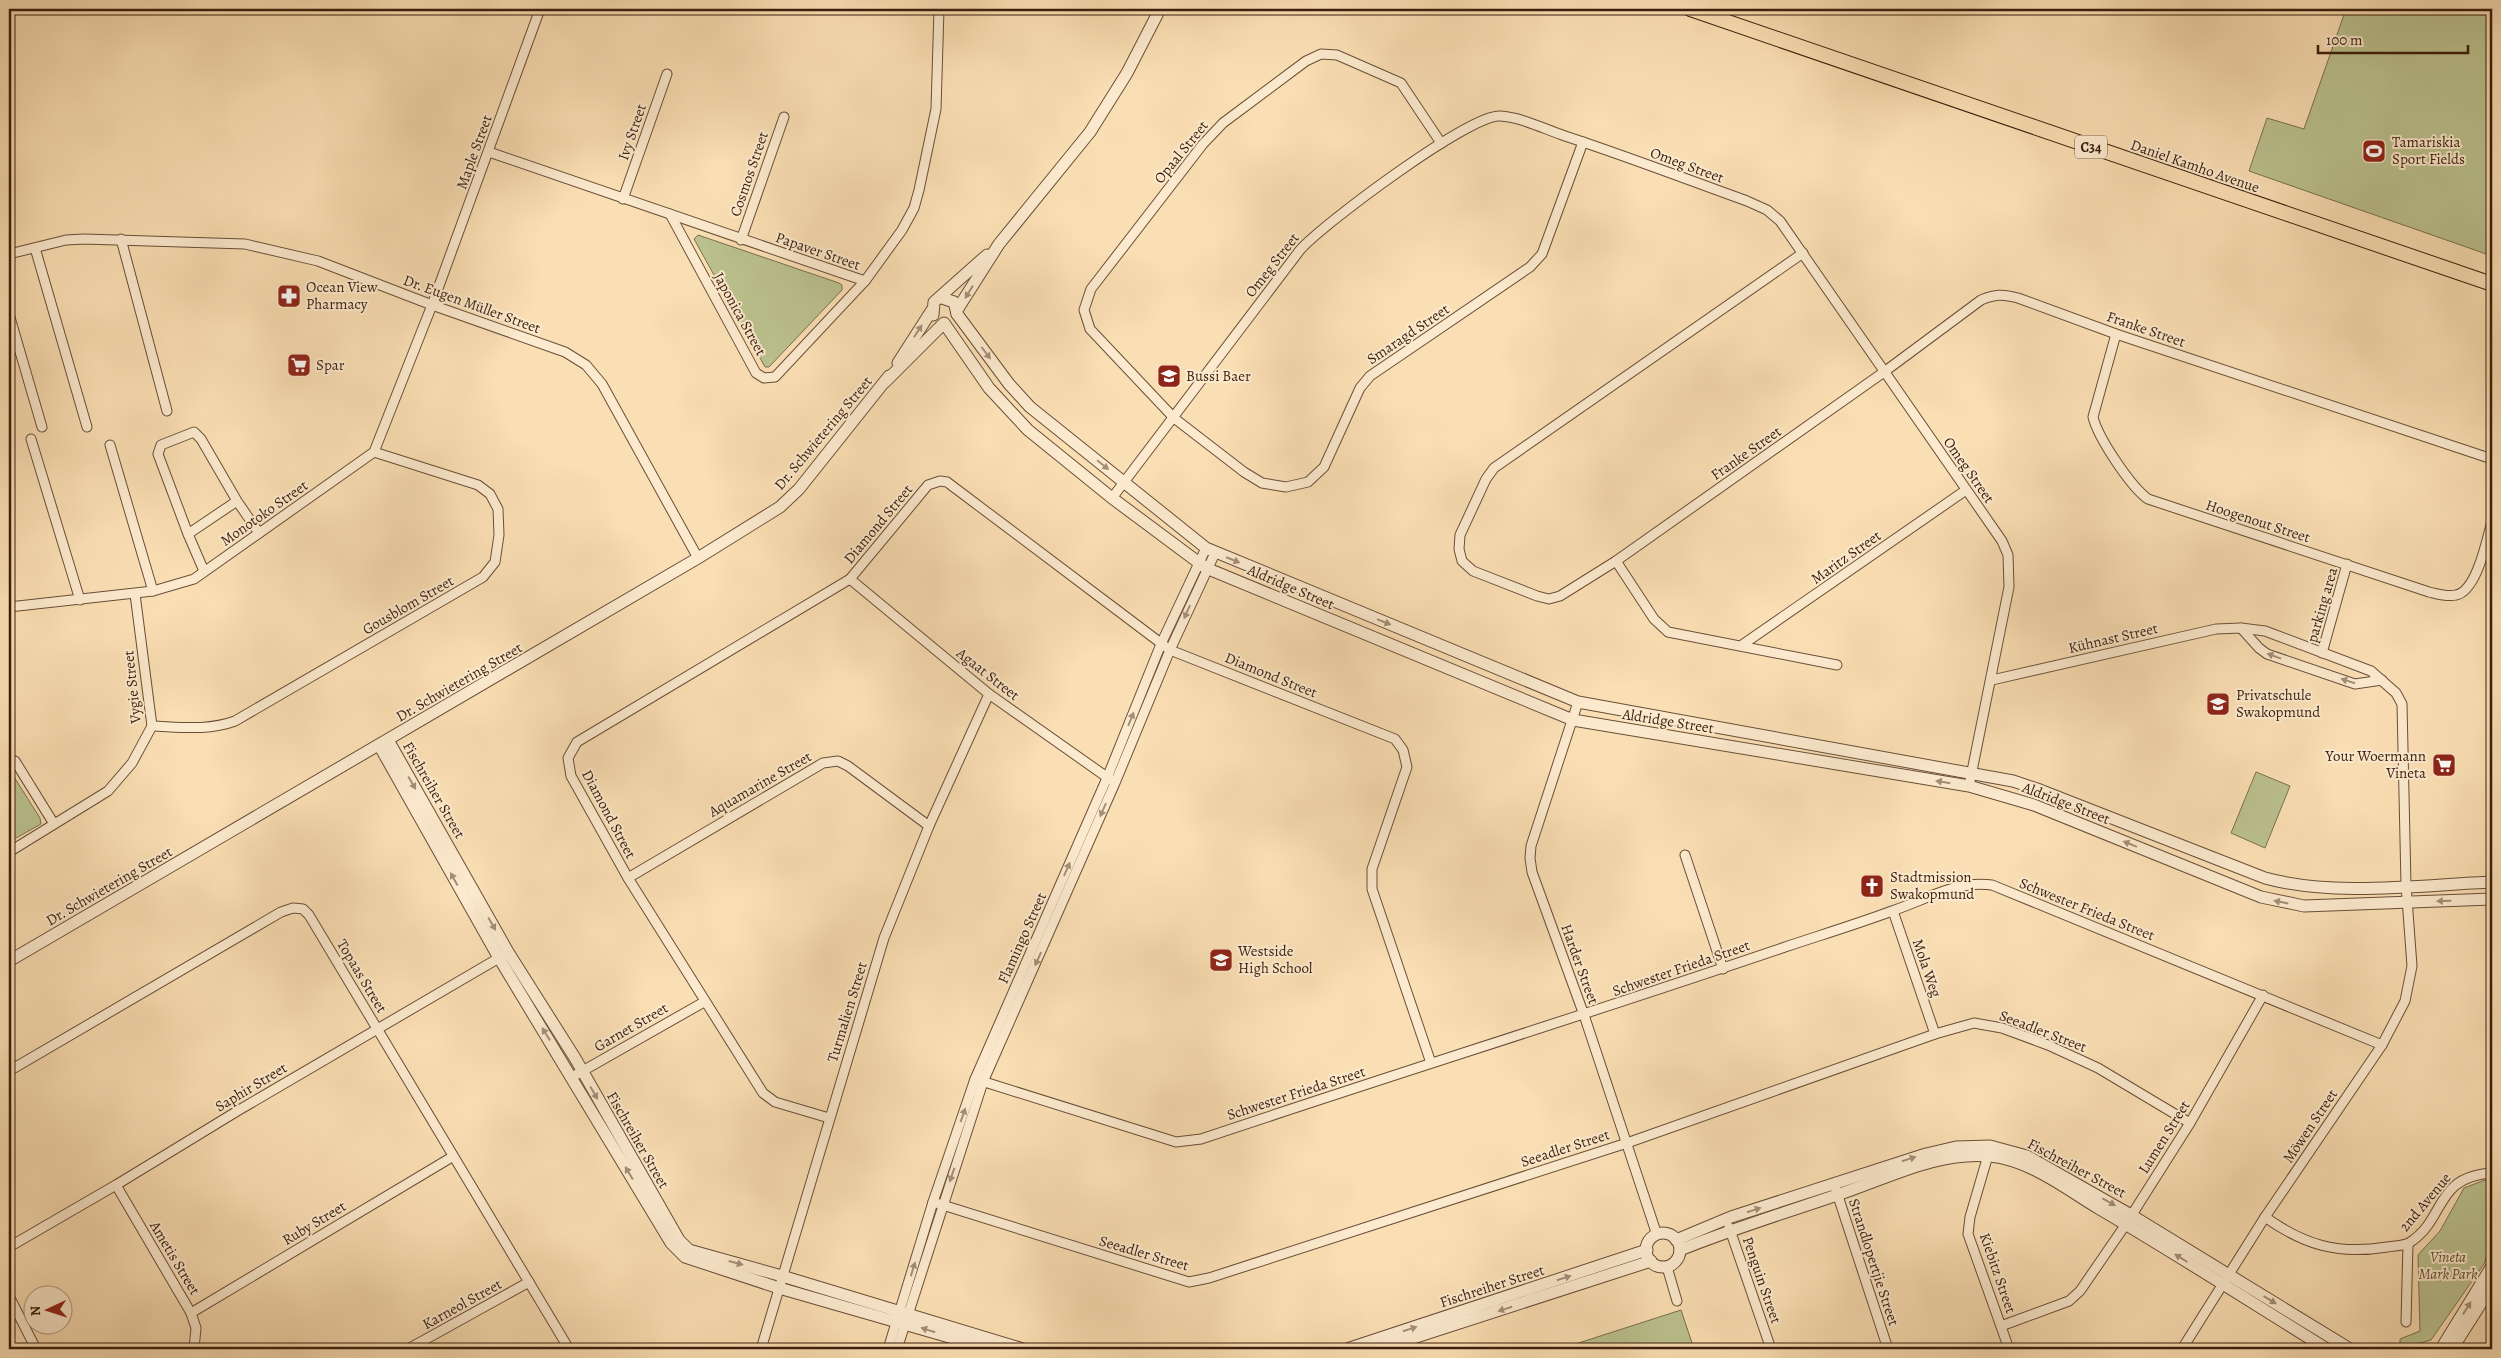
<svg xmlns="http://www.w3.org/2000/svg" width="2501" height="1358" font-family="Alegreya,serif">
<style>
.green{fill:#bbc28f;stroke:#7a704e}
.lines{fill:none;stroke-linecap:round;stroke-linejoin:round}
.minor-casing{stroke:#6a4e37;stroke-width:11}
.tertiary-casing{stroke:#6a4e37;stroke-width:13}
.primary-casing{stroke:#3a1e0d;stroke-width:16}
.minor{stroke:#fceace;stroke-width:9}
.tertiary{stroke:#fceace;stroke-width:11}
.primary{stroke:#fbdfb4;stroke-width:14}
.oneway{fill:#a58e77}
.labels{text-anchor:middle;dominant-baseline:central;stroke-width:4;stroke-linejoin:round;paint-order:stroke}
.shield{fill:#fceace;stroke:#745b47;stroke-width:1}
.shield-label{font-size:14px;font-weight:bold;fill:#3a1e0d}
.street-label{font-size:15px;fill:#3a1e0d;stroke:#fceace}
.poi-label{font-size:15px;fill:#3a1e0d;stroke:#fceace;text-anchor:start}
.park-label{font-size:15px;font-style:italic;fill:#614f34;stroke:#fceace}
</style>
<rect width="100%" height="100%" fill="#fbdfb4"/>
<filter id="stains"><feTurbulence type="fractalNoise" baseFrequency=".004" numOctaves="4"/><feColorMatrix values="0 0 0 0 .2 0 0 0 0 .09 0 0 0 0 .02 0 0 0 .5 -.17"/></filter>
<radialGradient id="worn" r=".72"><stop offset=".6" stop-color="#630" stop-opacity="0"/><stop offset="1" stop-color="#630" stop-opacity=".3"/></radialGradient>
<!-- green -->
<g class="green">
<path d="M2346,9H2492V256L2249,171L2267,118L2304,129Z"/>
<path d="M698,235L839,283L842,285V290L769,367H765L694,239Z"/>
<path d="M9,769L40,818L41,824L9,842Z"/>
<path d="M2256,772L2290,786L2265,848L2231,833Z"/>
<path d="M2485,1180L2492,1188V1241L2484,1264L2431,1340L2400,1349V1339L2420,1331L2418,1255L2440,1231L2464,1188Z"/>
<path d="M1681,1310L1694,1349H1560Z"/>
</g>
<g class="lines">
<!-- minor casing -->
<g class="minor-casing">
<g id="minor">
<path d="M1441,143L1401,83L1337,55L1321,54L1306,61L1223,123L1203,144L1091,289L1084,310L1090,329L1174,418L1244,472L1262,483L1286,487L1308,482L1324,467L1360,388L1370,376L1530,267L1542,254L1583,142"/>
<path d="M489,152L865,281L902,230L914,208L919,190L936,109L939,9"/>
<path d="M623,199L667,74"/>
<path d="M670,214L756,373L764,378L775,377L865,281"/>
<path d="M121,239L167,411"/>
<path d="M741,240L784,117"/>
<path d="M35,248L87,427"/>
<path d="M1803,253L1494,468L1486,479L1460,535L1459,549L1462,561L1473,571L1537,596L1549,599L1560,596L1616,561L1884,372L1981,300C1995,294 2003,294 2018,298L2116,334L2492,459"/>
<path d="M9,254L66,240L84,239L245,244L318,261L432,305L565,352L586,365L602,384L698,558"/>
<path d="M9,314L42,427"/>
<path d="M2116,334L2093,417C2098,438 2131,487 2148,499L2429,592C2438,594 2447,597 2456,595C2477,591 2487,539 2492,521"/>
<path d="M31,439L80,600"/>
<path d="M110,445L153,591"/>
<path d="M1112,498L1300,250C1323,224 1470,114 1500,116C1521,117 1544,129 1565,136C1626,156 1686,179 1747,201L1767,210L1780,221L2002,541L2008,555L2009,587L1969,786"/>
<path d="M237,501L188,534L158,454L161,445L194,432L201,439L237,501L259,533"/>
<path d="M188,534L204,571"/>
<path d="M1616,561L1654,619L1668,632L1837,665"/>
<path d="M850,579L989,694L1111,780"/>
<path d="M9,607L153,591L194,579L374,452L432,305L540,9"/>
<path d="M2241,628L2259,648L2267,654L2355,684L2382,680"/>
<path d="M1742,645L1966,490"/>
<path d="M2322,653L2347,564"/>
<path d="M1992,680L2216,629L2241,628L2265,631L2371,671L2396,693L2402,704L2406,885L2412,966L2405,1001L2382,1045L2265,1217L2182,1349"/>
<path d="M1578,702L1531,846L1530,858L1532,872L1584,1015L1657,1235"/>
<path d="M152,726C180,727 208,731 235,721L483,577L495,562L499,535L498,509L490,494L478,485L374,452"/>
<path d="M9,759L15,761L54,824"/>
<path d="M9,852L108,791L132,763L152,726L135,594"/>
<path d="M1685,855L1723,969"/>
<path d="M628,878L823,763L838,761L848,766L929,826"/>
<path d="M1893,911L1935,1034"/>
<path d="M9,1071L281,912L293,908L303,909L309,915L569,1349"/>
<path d="M572,1077L704,1002"/>
<path d="M975,1079L1176,1142L1201,1139C1395,1074 1591,1013 1785,947C1821,935 1857,924 1892,911C1925,900 1957,880 1992,885L2382,1045"/>
<path d="M829,1118L775,1102L763,1093L628,878L571,776L568,758L577,742L850,579L928,485L940,481L947,482L1170,650L1395,739L1403,750L1407,767L1372,869V889L1431,1063"/>
<path d="M1989,1152L1970,1217L1968,1234L2009,1349"/>
<path d="M116,1185L191,1313L196,1328L194,1349"/>
<path d="M1836,1190L1888,1349"/>
<path d="M933,1202L1189,1282L1209,1278L1627,1143L1935,1034L1974,1023L2002,1028L2048,1045L2098,1068L2190,1123"/>
<path d="M2265,1217C2304,1245 2338,1255 2387,1247C2393,1246 2403,1246 2409,1243C2447,1219 2433,1177 2492,1173"/>
<path d="M1729,1227L1771,1349"/>
<path d="M9,1247L116,1185L239,1110L504,955"/>
<path d="M1667,1267L1677,1301"/>
<path d="M9,1296L36,1349"/>
<path d="M191,1313L452,1157"/>
<path d="M2406,1322L2408,1244"/>
<path d="M2001,1326L2069,1301L2080,1291L2126,1224L2190,1123L2263,995"/>
<path d="M408,1349L529,1282"/>
<path d="M761,1349L884,938L929,826L989,694"/>
<path d="M888,1349L933,1202L975,1079L1107,778L1161,644L1206,548"/>
<path d="M897,1349L983,1082L1115,783L1170,650L1215,553"/>
</g>
</g>
<!-- tertiary casing -->
<g class="tertiary-casing">
<g id="tertiary">
<path d="M942,298L954,302L957,314"/>
<path d="M957,310L999,244L1090,132L1127,73L1160,9"/>
<path d="M957,314L1009,384L1030,407L1206,548L1578,702L2013,781L2040,790L2265,878C2334,897 2421,885 2492,882"/>
<path d="M933,315L934,302L987,255"/>
<path d="M898,363L932,310"/>
<path d="M885,382L944,323L989,388L1028,430L1112,498L1206,568L1573,720L1969,786L2034,805L2261,897L2304,906L2492,899"/>
<path d="M388,740L508,952L575,1058L679,1240L689,1250L782,1276L1023,1349"/>
<path d="M379,745L499,958L671,1243L685,1257L779,1288L991,1349"/>
<path d="M9,961L698,558L780,507L799,489L889,376"/>
<circle cx="1663" cy="1250" r="17"/>
<path d="M1676,1240L1731,1217L1926,1154L1956,1147L1990,1146L2027,1156L2131,1215L2350,1349"/>
<path d="M1680,1250C1732,1229 1784,1213 1837,1195C1886,1179 1937,1151 1990,1156C2030,1160 2065,1188 2098,1208C2175,1253 2251,1302 2327,1349"/>
<path d="M1347,1349L1647,1250"/>
<path d="M1379,1349L1651,1261"/>
<path d="M2441,1349L2492,1266"/>
<path d="M2452,1349L2492,1286"/>
</g>
</g>
<!-- primary casing -->
<g class="primary-casing">
<path id="primary" d="M1690,9L2492,284"/>
</g>
<!-- minor -->
<use href="#minor" class="minor"/>
<!-- tertiary -->
<use href="#tertiary" class="tertiary"/>
<!-- primary -->
<use href="#primary" class="primary"/>
</g>
<!-- one-way arrows -->
<defs><path id="oneway-solid" d="M-6-.8H1V-3.2L6.5 0L1 3.2V.8H-6Z" transform="scale(1.25)"/></defs>
<g class="oneway">
<use href="#oneway-solid" transform="translate(969 292) rotate(122)"/>
<use href="#oneway-solid" transform="translate(918 331) rotate(-57)"/>
<use href="#oneway-solid" transform="translate(986 353) rotate(53)"/>
<use href="#oneway-solid" transform="translate(1103 465) rotate(39)"/>
<use href="#oneway-solid" transform="translate(1233 560) rotate(22)"/>
<use href="#oneway-solid" transform="translate(1187 612) rotate(114)"/>
<use href="#oneway-solid" transform="translate(1384 622) rotate(22)"/>
<use href="#oneway-solid" transform="translate(2274 656) rotate(-160)"/>
<use href="#oneway-solid" transform="translate(2348 681) rotate(-162)"/>
<use href="#oneway-solid" transform="translate(1131 719) rotate(-68)"/>
<use href="#oneway-solid" transform="translate(1943 782) rotate(-171)"/>
<use href="#oneway-solid" transform="translate(412 783) rotate(60)"/>
<use href="#oneway-solid" transform="translate(1103 810) rotate(114)"/>
<use href="#oneway-solid" transform="translate(2130 844) rotate(-158)"/>
<use href="#oneway-solid" transform="translate(1067 869) rotate(-66)"/>
<use href="#oneway-solid" transform="translate(454 879) rotate(-119)"/>
<use href="#oneway-solid" transform="translate(2444 901) rotate(178)"/>
<use href="#oneway-solid" transform="translate(2281 902) rotate(-169)"/>
<use href="#oneway-solid" transform="translate(492 924) rotate(60)"/>
<use href="#oneway-solid" transform="translate(1038 959) rotate(114)"/>
<use href="#oneway-solid" transform="translate(546 1034) rotate(-122)"/>
<use href="#oneway-solid" transform="translate(594 1093) rotate(60)"/>
<use href="#oneway-solid" transform="translate(963 1115) rotate(-71)"/>
<use href="#oneway-solid" transform="translate(1909 1159) rotate(-18)"/>
<use href="#oneway-solid" transform="translate(629 1173) rotate(-121)"/>
<use href="#oneway-solid" transform="translate(952 1175) rotate(109)"/>
<use href="#oneway-solid" transform="translate(2109 1202) rotate(29)"/>
<use href="#oneway-solid" transform="translate(1754 1210) rotate(-18)"/>
<use href="#oneway-solid" transform="translate(2181 1258) rotate(-148)"/>
<use href="#oneway-solid" transform="translate(736 1263) rotate(15)"/>
<use href="#oneway-solid" transform="translate(913 1269) rotate(-73)"/>
<use href="#oneway-solid" transform="translate(1564 1278) rotate(-18)"/>
<use href="#oneway-solid" transform="translate(2270 1300) rotate(32)"/>
<use href="#oneway-solid" transform="translate(2467 1308) rotate(-58)"/>
<use href="#oneway-solid" transform="translate(1505 1309) rotate(162)"/>
<use href="#oneway-solid" transform="translate(1410 1329) rotate(-18)"/>
<use href="#oneway-solid" transform="translate(928 1330) rotate(-163)"/>
</g>
<!-- icons -->
<defs>
<g id="stadium-square" transform="scale(1.25)"><rect x="-9" y="-9" width="18" height="18" rx="4" fill="#8f2418" stroke="#fceace"/><path d="M0-5a6.5 5 0 1 0 0 10a6.5 5 0 1 0 0-10ZM-3.5-1.8h7v3.6h-7Z" fill="#fff"/></g>
<g id="pharmacy-square" transform="scale(1.25)"><rect x="-9" y="-9" width="18" height="18" rx="4" fill="#8f2418" stroke="#fceace"/><path d="M-2-6h4v4h4v4h-4v4h-4v-4h-4v-4h4Z" fill="#fff"/></g>
<g id="supermarket-square" transform="scale(1.25)"><rect x="-9" y="-9" width="18" height="18" rx="4" fill="#8f2418" stroke="#fceace"/><path d="M-6-5.5h2.5l.6 2H6L4.5 2H-2.5L-4.4-4H-6ZM-1.5 3.2a1.3 1.3 0 1 0 .1 0ZM3 3.2a1.3 1.3 0 1 0 .1 0Z" fill="#fff"/></g>
<g id="school-square" transform="scale(1.25)"><rect x="-9" y="-9" width="18" height="18" rx="4" fill="#8f2418" stroke="#fceace"/><path d="M0-5L7-2L0 1L-7-2ZM-4 1L0 2.5L4 1V4Q0 6-4 4Z" fill="#fff"/></g>
<g id="church-square" transform="scale(1.25)"><rect x="-9" y="-9" width="18" height="18" rx="4" fill="#8f2418" stroke="#fceace"/><path d="M-1.2-6h2.4v3.5h3.3v2.4h-3.3V6h-2.4V-.1h-3.3v-2.4h3.3Z" fill="#fff"/></g>
</defs>
<g fill-rule="evenodd">
<use href="#stadium-square" x="2374" y="151"/>
<use href="#pharmacy-square" x="289" y="296"/>
<use href="#supermarket-square" x="299" y="365"/>
<use href="#school-square" x="1169" y="376"/>
<use href="#school-square" x="2218" y="704"/>
<use href="#supermarket-square" x="2444" y="765"/>
<use href="#church-square" x="1872" y="886"/>
<use href="#school-square" x="1221" y="960"/>
</g>
<g class="labels">
<!-- shield labels -->
<rect class="shield" x="2075" y="135.5" width="32" height="23" rx="4"/>
<g class="shield-label">
<text x="2091" y="147">C34</text>
</g>
<!-- street labels -->
<g class="street-label">
<text transform="translate(632 132) rotate(-71)">Ivy Street</text>
<text transform="translate(474 152) rotate(-70)">Maple Street</text>
<text transform="translate(1181 152) rotate(-51)">Opaal Street</text>
<text transform="translate(1687 165) rotate(20)">Omeg Street</text>
<text transform="translate(2195 166) rotate(19)">Daniel Kamho Avenue</text>
<text transform="translate(749 174) rotate(-71)">Cosmos Street</text>
<text transform="translate(818 251) rotate(19)">Papaver Street</text>
<text transform="translate(1272 265) rotate(-52)">Omeg Street</text>
<text transform="translate(472 304) rotate(20)">Dr. Eugen Müller Street</text>
<text transform="translate(740 314) rotate(61)">Japonica Street</text>
<text transform="translate(2146 329) rotate(19)">Franke Street</text>
<text transform="translate(1408 334) rotate(-34)">Smaragd Street</text>
<text transform="translate(823 433) rotate(-50)">Dr. Schwietering Street</text>
<text transform="translate(1746 453) rotate(-35)">Franke Street</text>
<text transform="translate(1969 470) rotate(55)">Omeg Street</text>
<text transform="translate(264 513) rotate(-35)">Monotoko Street</text>
<text transform="translate(2258 521) rotate(18)">Hoogenout Street</text>
<text transform="translate(878 524) rotate(-50)">Diamond Street</text>
<text transform="translate(1846 557) rotate(-35)">Maritz Street</text>
<text transform="translate(1291 587) rotate(23)">Aldridge Street</text>
<text transform="translate(408 605) rotate(-30)">Gousblom Street</text>
<text transform="translate(2322 605) rotate(-74)">parking area</text>
<text transform="translate(2113 638) rotate(-13)">Kühnast Street</text>
<text transform="translate(988 674) rotate(38)">Agaat Street</text>
<text transform="translate(1271 675) rotate(22)">Diamond Street</text>
<text transform="translate(459 682) rotate(-30)">Dr. Schwietering Street</text>
<text transform="translate(132 687) rotate(-96)">Vygie Street</text>
<text transform="translate(1668 721) rotate(9)">Aldridge Street</text>
<text transform="translate(760 784) rotate(-30)">Aquamarine Street</text>
<text transform="translate(434 790) rotate(60)">Fischreiher Street</text>
<text transform="translate(2066 803) rotate(21)">Aldridge Street</text>
<text transform="translate(609 814) rotate(62)">Diamond Street</text>
<text transform="translate(109 886) rotate(-30)">Dr. Schwietering Street</text>
<text transform="translate(2087 909) rotate(22)">Schwester Frieda Street</text>
<text transform="translate(1022 938) rotate(-66)">Flamingo Street</text>
<text transform="translate(1580 964) rotate(70)">Harder Street</text>
<text transform="translate(1681 968) rotate(-19)">Schwester Frieda Street</text>
<text transform="translate(1927 968) rotate(71)">Mola Weg</text>
<text transform="translate(362 976) rotate(59)">Topaas Street</text>
<text transform="translate(847 1012) rotate(-73)">Turmalien Street</text>
<text transform="translate(631 1027) rotate(-30)">Garnet Street</text>
<text transform="translate(2043 1031) rotate(21)">Seeadler Street</text>
<text transform="translate(251 1087) rotate(-31)">Saphir Street</text>
<text transform="translate(1296 1093) rotate(-18)">Schwester Frieda Street</text>
<text transform="translate(2310 1126) rotate(-56)">Möwen Street</text>
<text transform="translate(2164 1137) rotate(-58)">Lumen Street</text>
<text transform="translate(638 1140) rotate(60)">Fischreiher Street</text>
<text transform="translate(1565 1148) rotate(-18)">Seeadler Street</text>
<text transform="translate(2077 1168) rotate(28)">Fischreiher Street</text>
<text transform="translate(2425 1202) rotate(-50)">2nd Avenue</text>
<text transform="translate(314 1223) rotate(-31)">Ruby Street</text>
<text transform="translate(1144 1253) rotate(16)">Seeadler Street</text>
<text transform="translate(175 1258) rotate(59)">Ametis Street</text>
<text transform="translate(1874 1262) rotate(72)">Strandlopertjie Street</text>
<text transform="translate(1998 1273) rotate(71)">Kiebitz Street</text>
<text transform="translate(1762 1280) rotate(71)">Penguin Street</text>
<text transform="translate(1492 1286) rotate(-18)">Fischreiher Street</text>
<text transform="translate(462 1304) rotate(-29)">Karneol Street</text>
</g>
<!-- poi labels -->
<g class="poi-label">
<text x="2392" y="142">Tamariskia<tspan x="2392" dy="17">Sport Fields</tspan></text>
<text x="306" y="287">Ocean View<tspan x="306" dy="17">Pharmacy</tspan></text>
<text x="316" y="365">Spar</text>
<text x="1186" y="376">Bussi Baer</text>
<text x="2236" y="695">Privatschule<tspan x="2236" dy="17">Swakopmund</tspan></text>
<text x="2426" y="756" text-anchor="end">Your Woermann<tspan x="2426" dy="17">Vineta</tspan></text>
<text x="1890" y="877">Stadtmission<tspan x="1890" dy="17">Swakopmund</tspan></text>
<text x="1238" y="951">Westside<tspan x="1238" dy="17">High School</tspan></text>
</g>
<!-- park labels -->
<g class="park-label">
<text x="2448" y="1257">Vineta<tspan x="2448" dy="17">Mark Park</tspan></text>
</g>
</g>
<!-- margin -->
<rect width="2501" height="1358" fill="none" stroke="#fbdfb4" stroke-width="30"/>
<rect x="10" y="10" width="2481" height="1338" fill="none" stroke="#3a1e0d" stroke-width="2.5"/>
<rect x="15" y="15" width="2471" height="1328" fill="none" stroke="#3a1e0d"/>
<!-- north arrow -->
<g transform="translate(48 1310) rotate(266)"><circle r="24" fill="#fceace" stroke="#ae9881"/>
<path d="M0-4L9 19L0 12L-9 19Z" fill="#8f2418"/>
<text y="-8" font-size="14" font-weight="bold" text-anchor="middle" fill="#3a1e0d">N</text>
</g>
<!-- scale -->
<path d="M2318 45v8h150v-8" fill="none" stroke="#3a1e0d" stroke-width="2.5"/>
<text x="2326" y="45" font-size="15" fill="#3a1e0d" stroke="#fceace" stroke-width="4" paint-order="stroke">100 m</text>
<rect width="100%" height="100%" filter="url(#stains)"/>
<rect width="100%" height="100%" fill="url(#worn)"/>
</svg>
